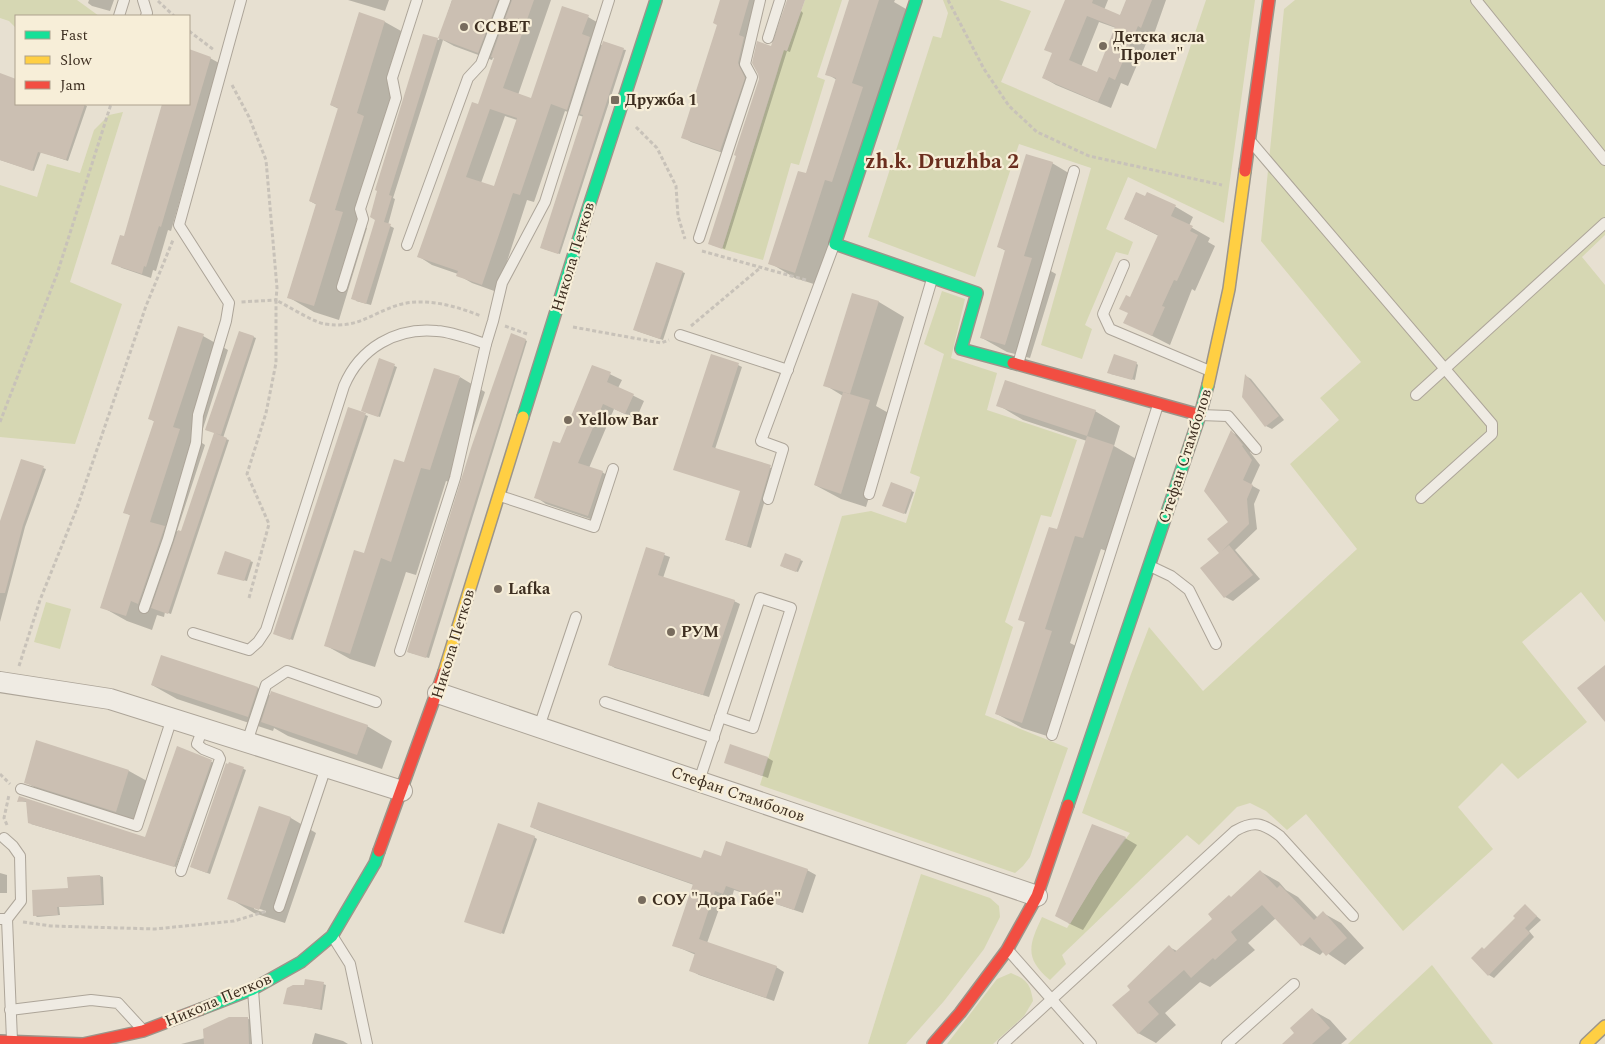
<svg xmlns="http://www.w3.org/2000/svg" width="1605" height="1044" font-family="Spectral,serif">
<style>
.green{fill:#d6d7b3}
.shadow{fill:#0003;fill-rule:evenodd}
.building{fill:#cbbfb2;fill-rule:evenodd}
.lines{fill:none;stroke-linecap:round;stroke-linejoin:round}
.lane-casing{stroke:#ada599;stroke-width:12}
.street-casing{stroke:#ada599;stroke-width:22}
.fast-casing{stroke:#9c958a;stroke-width:14}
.slow-casing{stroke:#9c958a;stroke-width:14}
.jam-casing{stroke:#9c958a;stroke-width:14}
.path{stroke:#c8c2b9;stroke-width:3;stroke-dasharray:4 2.5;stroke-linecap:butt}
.lane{stroke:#efebe3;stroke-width:10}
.street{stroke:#efebe3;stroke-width:20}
.fast{stroke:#16e098;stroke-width:11}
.slow{stroke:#ffcf43;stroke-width:11}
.jam{stroke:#f24e42;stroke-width:11}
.poi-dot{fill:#786c5e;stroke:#f7eed8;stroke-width:2}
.labels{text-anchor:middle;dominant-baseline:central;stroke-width:4.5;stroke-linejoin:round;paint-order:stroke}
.poi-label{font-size:16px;font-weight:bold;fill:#3d2e20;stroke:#f7eed8;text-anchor:start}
.street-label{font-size:16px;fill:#3d2e20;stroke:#f7eed8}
.district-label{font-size:21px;font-weight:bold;fill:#6b2e1e;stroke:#f7eed8}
</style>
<rect width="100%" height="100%" fill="#e7e0d1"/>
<!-- green -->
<g class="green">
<path d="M0,0H77L99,16H16V28L9,21L0,18Z"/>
<path d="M805,0H842L817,77L825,80L799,165L791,163L763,260L722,249L778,70L764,65L771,46L787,51Z"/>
<path d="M943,0H999L1031,11L1001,82L1156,149L1206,0H1255L1224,223L1128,177L1106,229L1133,242L1128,255L1116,252L1085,325L1092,329L1082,359L1041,345L1091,168L1019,144L975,277L868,237L933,36L941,38L948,13Z"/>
<path d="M1295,0H1605V235L1582,257L1605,285V622L1581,592L1522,642L1587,722L1518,779L1502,763L1458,807L1493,849L1403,931L1306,814L1287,830L1266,811L1250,803L1237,807L1199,845L1187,835L1062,955L1066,964L1050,980C1024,958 1029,945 1042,917L1067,928L1099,876L1130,833L1082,813L1131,674L1149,627L1203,691L1357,549L1290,464L1339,420L1320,398L1361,362L1261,241L1284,9Z"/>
<path d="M123,112L70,282L122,304L75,444L0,437V185L37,197L47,164L80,173L94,130L109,115Z"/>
<path d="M942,291L965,299L951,358L997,373L987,410L1077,440L1051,517L1041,515L1005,622L1013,627L985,715L1068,748L1030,857L1023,866L1015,873L760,785L842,516L871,511L906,523L920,477L910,473L944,354L924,344Z"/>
<path d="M46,602L71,609L60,649L34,642Z"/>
<path d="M921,874L990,898L999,906L1000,917L984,949L944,1001L906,1044H868Z"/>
<path d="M1432,965L1493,1044H1348Z"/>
<path d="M1011,973C1027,980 1030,983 1033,1001L1024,1016L993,1044H947L997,979Z"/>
</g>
<!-- shadow -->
<g class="shadow">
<path d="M89,0H114L110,11L92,6L88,3Z"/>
<path d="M348,0H389L385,11Z"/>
<path d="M452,0H551L518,95L532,100L588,17L602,25L597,42L603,46L626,50L560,254L544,249L584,117L565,111L534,202L527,200L497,292L472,283L458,275V274L432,265L418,256L479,106L497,54L495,53L492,60L454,46L443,40L393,198L395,199L388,225L394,228L371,305L356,301L424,36L439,40ZM505,116L517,120L494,188L481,183Z"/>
<path d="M721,0H758L746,69L752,83L729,155L691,142L683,137L719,25Z"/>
<path d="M851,0H895L894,2L906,9L820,286L795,278L770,263L806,175L837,80L827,74Z"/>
<path d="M1066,0H1108L1104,10L1120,16L1127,0H1166L1154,34L1151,32L1128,86L1121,83L1111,108L1056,85L1044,78L1053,54ZM1099,22L1116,28L1097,74L1081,67Z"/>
<path d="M801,11L803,13L790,52L787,51L725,249L712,245L772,48Z"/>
<path d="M359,14L385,22L410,36L382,127L360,224L367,228L339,320L314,312L288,297L317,205L310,201L339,109L331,105Z"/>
<path d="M189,51L210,58L219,63L171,231L168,230L156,271L153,270L151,278L122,268L112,263L125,238L164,104H189Z"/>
<path d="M0,74L16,80V104H83L87,106L68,161L41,152L34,171L0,160Z"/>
<path d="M1052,163L1077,178L1049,270L1056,274L1030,358L1007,352L982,338L1006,251L999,247Z"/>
<path d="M1148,194L1176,207L1193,217L1189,226L1210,238L1208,242L1215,246L1195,291L1192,289L1170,345L1125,322L1129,313L1131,299L1159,236L1125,219Z"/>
<path d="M657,263L685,273L663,340L637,331Z"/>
<path d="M853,294L879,302L904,317L876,406L894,416L866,507L841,499L815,485L843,396L825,385Z"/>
<path d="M240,332L256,338L223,438L229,440L171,614L165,612L164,617L157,615L152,630L127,621L102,607L131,516L125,512L155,422L149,418L203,336L228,350L199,441L205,445L177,531L182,533L216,433Z"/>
<path d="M525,340L527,341L429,658L411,653L408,652Z"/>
<path d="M379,360L397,367L380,417L365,412Z"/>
<path d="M1136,363L1138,365L1135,380L1111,374Z"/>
<path d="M738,365L742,367L715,449L774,469L751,548L727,540L742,491L679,471Z"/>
<path d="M593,366L622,380L618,388L644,401L636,419L614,409L589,468L602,472L613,479L599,522L546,504L536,497L560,445Z"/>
<path d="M1246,376L1251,379L1284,420L1272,429L1266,426Z"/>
<path d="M460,377L485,392L455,484L446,481L416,575L406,572L375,667L350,659L325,645L405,463Z"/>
<path d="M998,405L1095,411L1120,426L1114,446L1138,460L1109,552L1101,549L1070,643L1076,646L1047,736L1022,728L997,714L1026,623L1020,619L1057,531L1087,441L1023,420Z"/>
<path d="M349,409L368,416L293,640L277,635Z"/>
<path d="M1231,432L1239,436L1251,450L1250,452L1260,465L1251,485L1260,490L1254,504L1257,529L1235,550L1260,579L1233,601L1225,597L1221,553L1230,522Z"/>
<path d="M22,461L46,469L25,527L0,622V525Z"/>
<path d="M891,484L914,492L906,514L886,506Z"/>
<path d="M647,549L670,557L663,578L734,601L740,604L709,697L615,668L610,665Z"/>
<path d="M800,560L803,561L798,572L783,567Z"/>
<path d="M250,561L253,562L247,581L220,574Z"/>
<path d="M152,685L258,688L271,696L367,726L392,741L382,769L288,736L274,728L273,731L177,699Z"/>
<path d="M178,748L214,763L176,867L31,824L27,802L18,801L20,797L146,839Z"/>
<path d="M768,758L773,761L768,778L725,762Z"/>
<path d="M230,763L246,770L210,874L194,868Z"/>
<path d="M129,771L147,781L134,821L43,792L25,782Z"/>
<path d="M260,807L291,818L316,833L285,923L254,913L229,898ZM254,907L266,911L265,913L254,909Z"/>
<path d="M1093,825L1125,838L1137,845L1083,930L1068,923Z"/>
<path d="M531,827L702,860L722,857L807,870L816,875L803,913L734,890L732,897L724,895L707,943L776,967L784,972L774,1001L699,975L690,970L696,955L673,945L694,885L540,831Z"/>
<path d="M534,837L537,839L504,934L468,922Z"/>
<path d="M1261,872L1279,882L1286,890L1298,897L1318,918L1323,913L1341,923L1364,948L1345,965L1324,951L1320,955L1302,945L1276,918L1248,943L1255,950L1210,987L1200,982L1165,1013L1176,1025L1156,1043L1138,1033L1132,990L1150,966L1149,965L1169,947L1177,951L1214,919L1232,898Z"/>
<path d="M0,873L7,875V893H0Z"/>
<path d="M100,876L103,877L104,905L59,907L60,915L37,917L35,915L69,889L68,878Z"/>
<path d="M1525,906L1541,920L1529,931L1534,937L1494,978L1489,975L1473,958L1484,950L1517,918Z"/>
<path d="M323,984L326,985L322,1010L285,1003L304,987Z"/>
<path d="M1312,1010L1330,1020L1347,1039L1341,1044H1284L1296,1033Z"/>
<path d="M247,1018L250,1020L251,1044H181L205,1038Z"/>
<path d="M315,1033L343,1041L348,1044H312Z"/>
</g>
<!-- building -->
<g class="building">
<path d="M452,0H498L478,53L438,38Z"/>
<path d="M512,0H534L503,88L531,98L562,6L589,15L582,34L590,37L567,110L551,104L520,195L513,193L482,285L456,276L458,271L417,257L472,102L478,104L494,58L491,57ZM490,109L517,118L494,186L466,177Z"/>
<path d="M720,0H749L739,35L744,37L738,63L745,78L720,151L681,138L717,25L713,23Z"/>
<path d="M787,0H805L787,51L784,50L722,249L708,244L736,156L734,155L759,79L758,74L752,63L757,41L771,46Z"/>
<path d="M849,0H879L852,83L863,87L832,182L825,180L795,273L768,264L798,171L806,173L836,78L825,75Z"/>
<path d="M1065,0H1093L1092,3L1120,15L1126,0H1152L1141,28L1138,26L1115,80L1109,77L1098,102L1042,78L1052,53L1044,50ZM1087,16L1115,27L1097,72L1069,60Z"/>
<path d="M359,12L385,21L357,113L364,116L335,210L343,212L314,306L287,298L316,204L309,201L338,108L330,105Z"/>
<path d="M423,34L438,38L389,195L392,196L384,222L391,224L366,304L351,299L375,220L370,217L377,191L375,190Z"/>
<path d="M603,41L624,48L558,254L540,248L583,115L580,114Z"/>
<path d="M189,49L211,57L161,227L159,226L146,267L144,266L142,274L111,264L120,235L124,236L162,104H189Z"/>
<path d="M0,73L16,79V104H85L66,160L38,152L32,171L0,160Z"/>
<path d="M1026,154L1053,162L1024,256L1032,258L1005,345L980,338L1005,250L997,247Z"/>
<path d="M1136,192L1145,196L1147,192L1176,205L1171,216L1193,226L1190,231L1198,235L1177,281L1174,280L1162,306L1165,307L1152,336L1123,323L1128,313L1119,309L1126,295L1130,297L1158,235L1124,219Z"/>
<path d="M656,262L683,271L660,339L633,330Z"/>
<path d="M852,293L879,301L850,394L823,386Z"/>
<path d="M178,326L204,334L173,427L180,429L150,522L165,526L138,604L131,601L126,616L100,608L130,515L123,513L154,421L148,419Z"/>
<path d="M239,331L254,336L221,435L215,433L227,438L168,614L151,608L178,530L181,531L214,433L205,430Z"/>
<path d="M511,333L526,339L426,658L407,652L471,448Z"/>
<path d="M711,354L739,363L712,447L771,465L747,546L725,540L740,491L673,470Z"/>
<path d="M1114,354L1137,362L1132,380L1107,373Z"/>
<path d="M379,358L395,364L378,417L361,411Z"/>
<path d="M592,365L611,372L607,382L634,394L625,414L603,404L578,463L603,471L588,516L534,498L553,441L560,443Z"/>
<path d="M434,368L460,376L430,470L421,468L391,562L381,558L350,654L324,646L354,550L364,553L394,459L404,462Z"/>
<path d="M1245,374L1279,416L1265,427L1242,397Z"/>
<path d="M1005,380L1096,410L1087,436L996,406Z"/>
<path d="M843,392L870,400L841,494L814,485Z"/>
<path d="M348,407L366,413L290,640L273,634Z"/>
<path d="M1231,430L1243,445L1242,446L1252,460L1243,480L1253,485L1247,499L1249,524L1222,551L1229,545L1253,575L1224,598L1200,568L1219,553L1207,539L1228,522L1204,491Z"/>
<path d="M1087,436L1114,445L1083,538L1075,536L1045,629L1052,631L1022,723L995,714L1025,622L1018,620L1049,527L1057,529Z"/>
<path d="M21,459L44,466L23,525L5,593H0V521Z"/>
<path d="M891,482L912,490L904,514L882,506Z"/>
<path d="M646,547L665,553L658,575L735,600L703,695L608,665Z"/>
<path d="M225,551L251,560L244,581L217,574Z"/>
<path d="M785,553L801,559L796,572L780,566Z"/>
<path d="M161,655L258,687L248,717L151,685Z"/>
<path d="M1605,665V722L1577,688Z"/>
<path d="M271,691L368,725L357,755L261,722Z"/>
<path d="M36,740L129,770L116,812L24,783Z"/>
<path d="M730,744L768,757L762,776L724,763Z"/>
<path d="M177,746L212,760L174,867L28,823L26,801L17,802L19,796L145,837Z"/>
<path d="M229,762L244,767L207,873L190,867L226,763L228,764Z"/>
<path d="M538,802L701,858L704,850L721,856L726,841L808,869L794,910L726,886L723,894L715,891L699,939L777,966L766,998L689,971L695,953L672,946L693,884L530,827Z"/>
<path d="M259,806L291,817L259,910L227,899Z"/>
<path d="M498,823L535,836L501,934L464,922Z"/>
<path d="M1092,824L1126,837L1099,876L1070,924L1055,916Z"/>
<path d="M1260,870L1277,888L1280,885L1314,920L1323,911L1347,938L1326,956L1310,937L1301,946L1262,905L1231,932L1237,940L1215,960L1213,958L1191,978L1184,970L1148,1002L1159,1014L1138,1034L1112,1005L1130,990L1127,986L1169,945L1175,952L1212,919L1208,914L1229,895L1231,897Z"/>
<path d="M100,875L102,904L57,907L58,915L33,916L32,890L68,888L67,877Z"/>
<path d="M1525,904L1537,916L1525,928L1530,933L1488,976L1471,958L1482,947L1484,949L1515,918L1513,916Z"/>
<path d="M305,979L324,982L320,1009L283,1004L287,988L293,985H304Z"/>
<path d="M1312,1008L1330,1028L1312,1044H1282L1294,1033L1290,1028Z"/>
<path d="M229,1017H248L249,1044H204L203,1029Z"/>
</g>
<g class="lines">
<!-- lane casing -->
<g class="lane-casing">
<g id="lane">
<path d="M143,0L147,13L146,16"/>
<path d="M1476,0L1605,160"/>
<path d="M119,16L124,0"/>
<path d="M768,38L780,0"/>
<path d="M1252,143L1492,424V434L1421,498"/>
<path d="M699,238L752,77L745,64L760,0"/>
<path d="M407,245L468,78L481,64L505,0"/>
<path d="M1124,265L1103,314L1110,329L1210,371"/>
<path d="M342,287L363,219L360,209L396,98L392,78L417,0"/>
<path d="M680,335L788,370"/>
<path d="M1018,364L1074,171"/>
<path d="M1416,395L1605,223"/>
<path d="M1200,415L1228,416L1256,449"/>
<path d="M869,494L932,279"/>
<path d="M500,496L594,527L613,469"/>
<path d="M768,499L783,449L761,441L834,245"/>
<path d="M1150,566L1171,576L1189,590L1216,644"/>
<path d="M144,608L168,539L196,443L198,415L226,321L229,303L179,225L241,0"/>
<path d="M193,633L249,650L258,642L266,630L344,386C360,348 396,327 437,331C453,332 470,339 486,344"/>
<path d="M400,651L455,478L486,344L493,321L502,283L545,202L609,0"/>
<path d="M605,702L714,738"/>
<path d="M539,727L576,617"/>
<path d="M1052,735L1158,405"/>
<path d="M247,742L266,685L287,671L376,702"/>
<path d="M699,781L760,598L791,608L753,728L720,717"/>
<path d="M21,789L137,826L172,718"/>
<path d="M4,838L13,846L20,856L21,901L7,919"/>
<path d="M181,871L220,759L218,755L203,749L197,744L203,728"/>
<path d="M279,907L326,767"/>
<path d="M0,919H7L12,1040"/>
<path d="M333,937L350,964L367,1044"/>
<path d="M1008,950L1091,1044"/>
<path d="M253,990L257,1044"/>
<path d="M10,1010L91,1000L118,1003L141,1028"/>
<path d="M1003,1044L1235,831C1254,820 1263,823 1280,836L1353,916"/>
<path d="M1227,1044L1294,984"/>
</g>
</g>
<!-- street casing -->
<g class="street-casing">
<g id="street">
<path d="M0,682L110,699L402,791"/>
<path d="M438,693L1037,896"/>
</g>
</g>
<!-- fast casing -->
<g class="fast-casing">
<g id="fast">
<path d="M916,0L835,244L977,293L961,349L1013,363"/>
<path d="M523,417L587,212L656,0"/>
<path d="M1068,805L1200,415L1208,385"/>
<path d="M201,1009L253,989L301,962L332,936L375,863L379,851"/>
</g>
</g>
<!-- slow casing -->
<g class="slow-casing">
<g id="slow">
<path d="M1208,385L1229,289L1245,171"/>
<path d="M444,672L523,417"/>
<path d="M1586,1044L1605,1026"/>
</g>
</g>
<!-- jam casing -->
<g class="jam-casing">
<g id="jam">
<path d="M1245,171L1269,0"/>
<path d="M1013,363L1200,415"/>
<path d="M379,851L444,672"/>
<path d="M0,1041L83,1044L143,1031L201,1009"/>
<path d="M933,1044L960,1013L1007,950L1037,896L1068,805"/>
</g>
</g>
<!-- path -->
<g class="path">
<path d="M948,0L984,69L1009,106L1037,132L1089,156L1222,185"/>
<path d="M158,1L174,16"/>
<path d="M189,31L214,50"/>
<path d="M232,85L249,117L266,160L277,288L276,300L241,302"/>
<path d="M636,127L657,148L676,186L678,216L685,239"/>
<path d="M702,251L806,280"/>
<path d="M505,326L527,334"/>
<path d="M691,326L760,268"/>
<path d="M573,327L661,343L669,340"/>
<path d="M0,422L57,274L111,104"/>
<path d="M249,598L269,524L247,474L266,413L276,363V300C288,306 313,322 325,324C358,329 370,314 398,305C425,297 456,306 481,316"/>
<path d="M19,666L40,600L77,508L146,306L173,240"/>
<path d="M0,774L10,784"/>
<path d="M7,825L4,818L9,795"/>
<path d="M23,922L51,926L155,929L234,921L267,911"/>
</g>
<!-- lane -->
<use href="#lane" class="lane"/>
<!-- street -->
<use href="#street" class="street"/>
<!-- fast -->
<use href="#fast" class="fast"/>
<!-- slow -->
<use href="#slow" class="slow"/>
<!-- jam -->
<use href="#jam" class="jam"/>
</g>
<!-- markers -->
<g class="poi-dot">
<circle cx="464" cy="27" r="5"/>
<circle cx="1103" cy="46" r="5"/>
<rect x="610" y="95" width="10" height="10" rx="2.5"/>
<circle cx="568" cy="420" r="5"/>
<circle cx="498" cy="589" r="5"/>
<circle cx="671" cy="632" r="5"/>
<circle cx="642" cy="900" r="5"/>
</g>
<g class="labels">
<!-- poi labels -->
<g class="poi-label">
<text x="474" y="27">ССВЕТ</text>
<text x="1113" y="37">Детска ясла<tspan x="1113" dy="18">"Пролет"</tspan></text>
<text x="625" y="100">Дружба 1</text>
<text x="578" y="420">Yellow Bar</text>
<text x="508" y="589">Lafka</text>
<text x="681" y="632">РУМ</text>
<text x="652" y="900">СОУ "Дора Габе"</text>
</g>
<!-- street labels -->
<g class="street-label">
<text transform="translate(573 257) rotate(-73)">Никола Петков</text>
<text transform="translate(1185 456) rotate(-72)">Стефан Стамболов</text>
<text transform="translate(453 644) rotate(-73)">Никола Петков</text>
<text transform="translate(738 794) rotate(19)">Стефан Стамболов</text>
<text transform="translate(218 1000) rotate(-23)">Никола Петков</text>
</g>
<!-- district labels -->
<g class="district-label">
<text x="942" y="162">zh.k. Druzhba 2</text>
</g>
</g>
<!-- legend -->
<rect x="15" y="15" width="175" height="90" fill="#f7eed8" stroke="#ada18e"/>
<rect x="25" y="31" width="25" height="8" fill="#16e098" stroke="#ada18e"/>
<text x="60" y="40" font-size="15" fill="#3d2e20">Fast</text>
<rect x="25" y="56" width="25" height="8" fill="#ffcf43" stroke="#ada18e"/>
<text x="60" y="65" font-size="15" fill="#3d2e20">Slow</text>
<rect x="25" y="81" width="25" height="8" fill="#f24e42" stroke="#ada18e"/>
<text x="60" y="90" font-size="15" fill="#3d2e20">Jam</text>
</svg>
